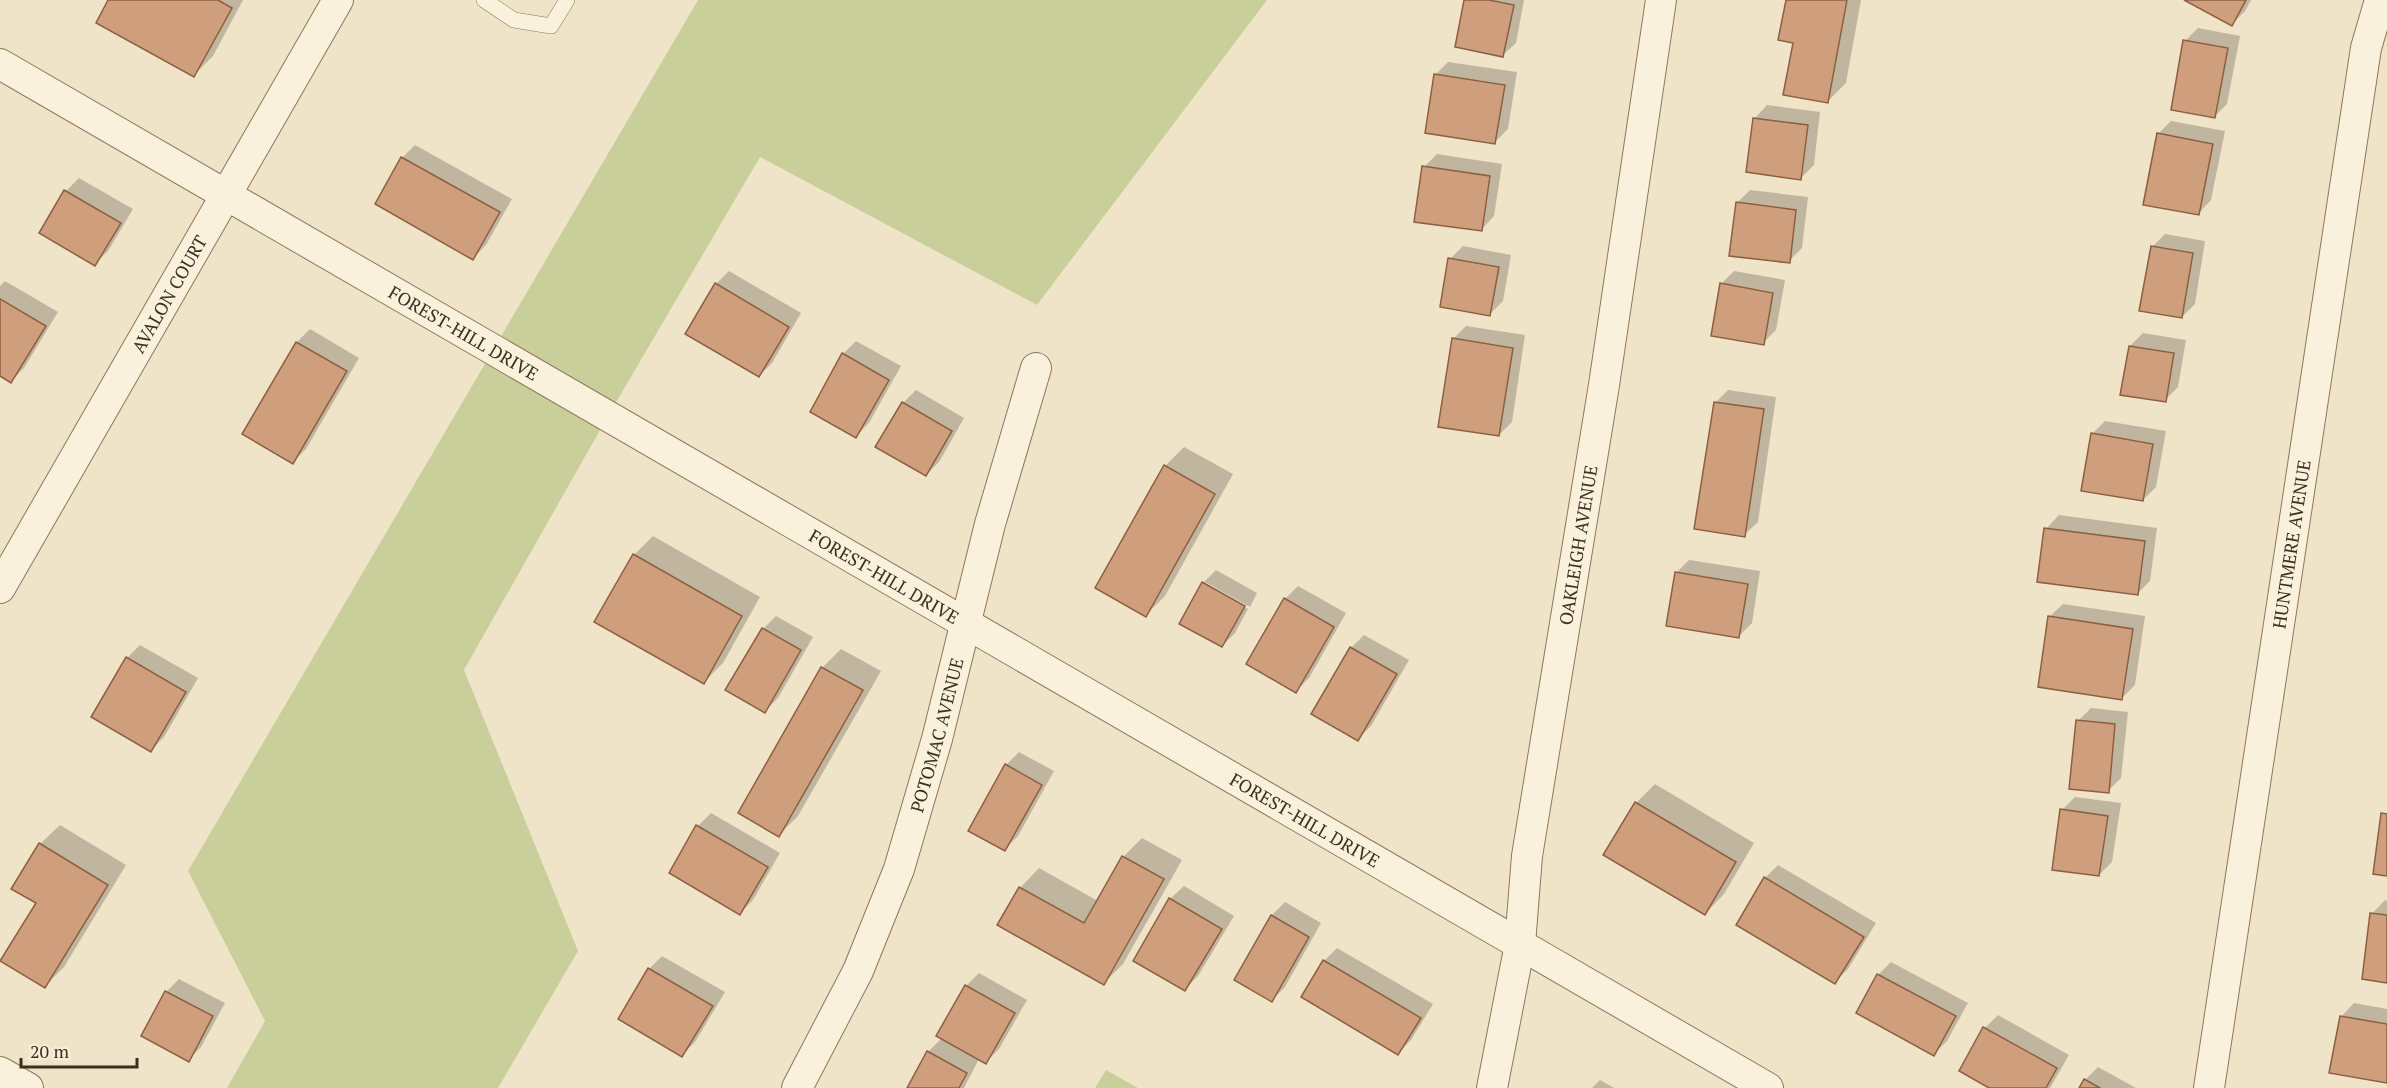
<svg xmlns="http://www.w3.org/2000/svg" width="2387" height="1088" font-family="'PT Serif',serif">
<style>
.green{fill:#c9cf9b}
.shadow{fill:#0003}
.building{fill:#cf9f7d;stroke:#8d5f41;stroke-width:1.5}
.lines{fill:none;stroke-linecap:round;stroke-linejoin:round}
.service-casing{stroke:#8d765c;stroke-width:16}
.minor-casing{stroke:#8d765c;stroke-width:32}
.service{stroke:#faf1dc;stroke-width:15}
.minor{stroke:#faf1dc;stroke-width:30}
.labels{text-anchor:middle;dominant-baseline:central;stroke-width:4.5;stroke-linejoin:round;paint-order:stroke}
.street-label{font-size:18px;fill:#3d2e20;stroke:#f7eed8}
</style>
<rect width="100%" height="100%" fill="#f0e4c8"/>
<!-- green -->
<g class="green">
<path d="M698,0H1267L1037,305L760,157L608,416L464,670L578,951L498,1088H227L265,1021L188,871Z"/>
<path d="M1106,1070L1138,1088H1095Z"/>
</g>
<!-- shadow -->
<g class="shadow">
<path d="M110,0H243L213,56L194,75Z"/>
<path d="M1466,0H1524L1516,43L1502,56Z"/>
<path d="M1787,0H1861L1846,83L1827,102L1795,41Z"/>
<path d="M2187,0H2251L2245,11L2232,24Z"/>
<path d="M2198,28L2240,36L2227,104L2214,117L2185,41Z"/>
<path d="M1448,62L1517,72L1508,129L1495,142L1435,75Z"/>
<path d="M1767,105L1820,112L1814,165L1801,178L1754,119Z"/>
<path d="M2171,121L2225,131L2211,200L2198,214L2158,134Z"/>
<path d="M415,145L512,199L486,245L473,258L402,158Z"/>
<path d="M1437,154L1502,164L1494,216L1481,230L1424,167Z"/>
<path d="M79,178L133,209L108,251L95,264L41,233L66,191Z"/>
<path d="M1750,190L1808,197L1802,248L1789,261L1737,203Z"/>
<path d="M2165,234L2205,241L2195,304L2182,317L2152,247Z"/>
<path d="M1463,246L1511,255L1503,301L1490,314L1450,259Z"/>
<path d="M729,271L801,313L772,363L759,376L716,284Z"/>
<path d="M1734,271L1785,280L1776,330L1763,343L1721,284Z"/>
<path d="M5,281L58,312L24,368L11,381L0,374V286Z"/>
<path d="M1466,326L1525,335L1512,422L1499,435L1453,339Z"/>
<path d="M310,329L359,358L306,449L293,462L244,434L297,342Z"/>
<path d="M2143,333L2186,340L2178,387L2165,400L2130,346Z"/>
<path d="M856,341L901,366L869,423L856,436L843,354Z"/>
<path d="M916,390L964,418L939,462L926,475L903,403Z"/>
<path d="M1728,390L1776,397L1758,522L1744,535L1715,403Z"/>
<path d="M2105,421L2166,431L2156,487L2143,500L2092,434Z"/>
<path d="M1184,447L1233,474L1165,596L1146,615L1165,466Z"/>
<path d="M2059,515L2157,528L2150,581L2137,594L2046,529Z"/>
<path d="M653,536L760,597L723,663L703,683L634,555Z"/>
<path d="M1689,560L1760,571L1752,623L1739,636L1676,573Z"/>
<path d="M1216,570L1257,593L1250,607L1205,582V585L1248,609L1235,633L1222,646L1203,583Z"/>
<path d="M1298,586L1346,613L1309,678L1296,691L1285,599Z"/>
<path d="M2063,604L2145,616L2135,685L2122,698L2049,617Z"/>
<path d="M776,616L813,637L778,698L765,711L763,629Z"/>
<path d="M1364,635L1409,660L1371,726L1357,740L1313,714L1351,648Z"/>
<path d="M140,645L198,678L164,737L151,750L127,658Z"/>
<path d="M841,649L881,671L798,816L779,835L822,668Z"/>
<path d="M2091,708L2128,712L2121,778L2108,791L2078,721Z"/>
<path d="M1019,752L1054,771L1018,836L1005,849L1006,765Z"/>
<path d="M1655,784L1754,843L1724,894L1705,914L1636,803Z"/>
<path d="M2075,797L2121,803L2112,862L2099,875L2062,810Z"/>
<path d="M711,813L780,853L753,900L740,913L698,826Z"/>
<path d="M60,825L126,865L64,967L45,986L38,903L14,888L40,844Z"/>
<path d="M1142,838L1182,860L1123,964L1104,983L999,925L1020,888L1039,868L1098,901L1123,857Z"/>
<path d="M1778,865L1876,923L1848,969L1835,982L1765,878Z"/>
<path d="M1184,886L1234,916L1198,976L1185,989L1170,899Z"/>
<path d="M2385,900L2387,901V981L2372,914Z"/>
<path d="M1285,902L1321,923L1285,987L1272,1000L1236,980L1272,915Z"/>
<path d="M1337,948L1433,1004L1411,1040L1398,1053L1324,961Z"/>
<path d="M662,956L725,992L695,1042L682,1055L649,969Z"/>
<path d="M1891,962L1968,1003L1947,1041L1934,1054L1878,975Z"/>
<path d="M979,973L1027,1000L999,1049L986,1062L979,1059L964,1088H909L928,1052L942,1038L966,986Z"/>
<path d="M179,979L225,1003L201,1047L188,1060L143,1035L166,992Z"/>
<path d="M2354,1003L2387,1009V1082L2341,1017Z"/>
<path d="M1998,1015L2069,1055L2050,1088H1992L1985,1028Z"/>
<path d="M2098,1067L2136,1088H2081L2085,1080Z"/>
<path d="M1600,1080L1614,1088H1592Z"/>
</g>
<!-- building -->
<g class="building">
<path d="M108,0H218L232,8L194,77L96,23Z"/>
<path d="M1464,0H1489L1514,5L1503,57L1455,47Z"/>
<path d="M1786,0H1847L1828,103L1783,95L1793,43L1778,40Z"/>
<path d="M2184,0H2246L2232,26Z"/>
<path d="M2183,40L2228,48L2215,118L2171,110Z"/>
<path d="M1434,74L1505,85L1495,144L1425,133Z"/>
<path d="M1753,118L1808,125L1801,180L1746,172Z"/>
<path d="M2157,133L2213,144L2199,215L2143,205Z"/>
<path d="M401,157L500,212L473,260L375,204Z"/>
<path d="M1422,166L1490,176L1482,231L1414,222Z"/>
<path d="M64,190L121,223L95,266L39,233Z"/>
<path d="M1736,202L1796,210L1790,263L1729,256Z"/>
<path d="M2151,246L2193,253L2182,318L2139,311Z"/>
<path d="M1448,258L1499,267L1490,316L1440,307Z"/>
<path d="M715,283L789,327L759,377L685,334Z"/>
<path d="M1720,283L1773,293L1764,345L1711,336Z"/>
<path d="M0,299L46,326L11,383L0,376Z"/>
<path d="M1452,338L1513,348L1499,436L1438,427Z"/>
<path d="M296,342L347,371L293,464L242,434Z"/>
<path d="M2129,346L2174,353L2166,402L2120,395Z"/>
<path d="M842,353L889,380L856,438L810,412Z"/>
<path d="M902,402L952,431L926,476L875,447Z"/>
<path d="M1714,402L1764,409L1745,537L1694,529Z"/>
<path d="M2091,433L2153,444L2143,501L2081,491Z"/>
<path d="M1164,465L1215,494L1146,617L1095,588Z"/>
<path d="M2044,528L2145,541L2138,595L2037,582Z"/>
<path d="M633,554L742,616L704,684L594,622Z"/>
<path d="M1675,572L1748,584L1739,638L1666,626Z"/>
<path d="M1202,582L1245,606L1222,647L1179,624Z"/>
<path d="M1284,598L1334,627L1296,693L1246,664Z"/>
<path d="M2048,616L2133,629L2122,700L2038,687Z"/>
<path d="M762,628L801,650L765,713L725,690Z"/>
<path d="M1350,647L1397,674L1358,741L1311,714Z"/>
<path d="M126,657L186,692L151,752L91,717Z"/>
<path d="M821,667L863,690L779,837L738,813Z"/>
<path d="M2076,720L2115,724L2109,793L2069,789Z"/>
<path d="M1005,764L1042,785L1005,851L968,831Z"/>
<path d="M1635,802L1736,862L1705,915L1603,855Z"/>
<path d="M2060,809L2108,816L2099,876L2052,870Z"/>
<path d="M2381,813L2387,814V876L2373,874Z"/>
<path d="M696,825L768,867L740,915L669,873Z"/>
<path d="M39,843L108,885L45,988L0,961L36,903L11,889Z"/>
<path d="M1122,856L1164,879L1104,985L997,925L1019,887L1084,923Z"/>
<path d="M1764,877L1864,937L1835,984L1736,925Z"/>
<path d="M1169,898L1222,929L1185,991L1133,961Z"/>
<path d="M2370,913L2387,915V983L2362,979Z"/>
<path d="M1271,915L1309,937L1272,1002L1234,980Z"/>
<path d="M1323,960L1421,1018L1398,1055L1301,997Z"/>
<path d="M648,968L713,1006L682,1057L618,1019Z"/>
<path d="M1877,974L1956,1016L1934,1056L1856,1013Z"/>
<path d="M965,985L1015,1013L986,1064L936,1036Z"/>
<path d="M165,991L213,1016L189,1062L141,1036Z"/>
<path d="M2340,1016L2387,1024V1083L2329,1073Z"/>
<path d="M1983,1027L2057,1068L2046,1088H1989L1959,1071Z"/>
<path d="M927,1051L967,1073L959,1088H907Z"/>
<path d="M2084,1079L2100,1088H2079Z"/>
</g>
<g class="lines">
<!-- service casing -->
<g class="service-casing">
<path id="service" d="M484,0L514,20L551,26L567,0"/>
</g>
<!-- minor casing -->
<g class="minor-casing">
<g id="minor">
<path id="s1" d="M0,64L1768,1088"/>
<path id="s2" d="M0,588L338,0"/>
<path d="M0,1072L28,1088"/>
<path id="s3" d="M797,1088L858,971L899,869L937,739L990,524L1036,368"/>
<path id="s4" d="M1492,1088L1520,944L1527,856L1604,385L1661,0"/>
<path id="s5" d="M2209,1088L2366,48L2380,0"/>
</g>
</g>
<!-- service -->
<use href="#service" class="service"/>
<!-- minor -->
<use href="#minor" class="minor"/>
</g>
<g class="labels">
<!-- street labels -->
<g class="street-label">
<text stroke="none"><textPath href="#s2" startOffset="339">AVALON COURT</textPath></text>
<text stroke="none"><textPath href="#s1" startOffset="536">FOREST-HILL DRIVE</textPath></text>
<text stroke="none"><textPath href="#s5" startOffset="550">HUNTMERE AVENUE</textPath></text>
<text stroke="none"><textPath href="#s4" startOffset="550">OAKLEIGH AVENUE</textPath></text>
<text stroke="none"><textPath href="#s1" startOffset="1022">FOREST-HILL DRIVE</textPath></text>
<text stroke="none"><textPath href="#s3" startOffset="381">POTOMAC AVENUE</textPath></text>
<text stroke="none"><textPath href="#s1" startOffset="1508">FOREST-HILL DRIVE</textPath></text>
</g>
</g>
<!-- scale -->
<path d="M21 1058v9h116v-9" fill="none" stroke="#3d2e20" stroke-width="3"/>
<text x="30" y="1058" font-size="18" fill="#3d2e20" stroke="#f7eed8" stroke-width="4.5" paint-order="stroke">20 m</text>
</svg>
